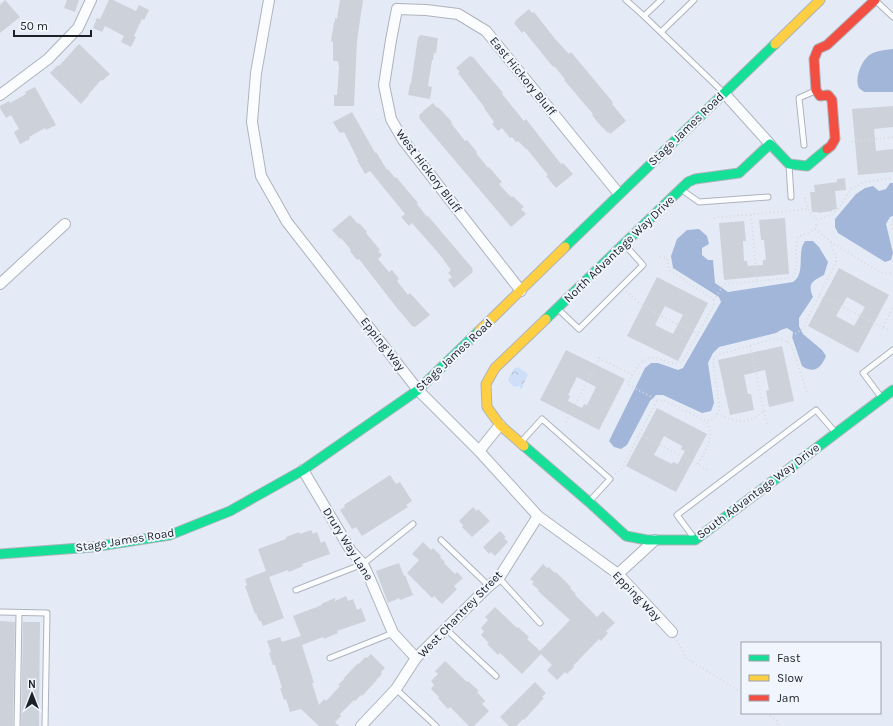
<svg xmlns="http://www.w3.org/2000/svg" width="893" height="726" font-family="Karla,sans-serif">
<style>
.park{fill:url(#park-crowns)}
.water{fill:#a2b6d9}
.building{fill:#ccd1da;fill-rule:evenodd}
.lines{fill:none;stroke-linecap:round;stroke-linejoin:round}
.lane-casing{stroke:#aeb3bc;stroke-width:7}
.street-casing{stroke:#aeb3bc;stroke-width:12}
.fast-casing{stroke:#aeb3bc;stroke-width:11}
.slow-casing{stroke:#aeb3bc;stroke-width:11}
.jam-casing{stroke:#aeb3bc;stroke-width:11}
.path{stroke:#d8dbde;stroke-width:2;stroke-dasharray:1 3;stroke-linecap:butt}
.lane{stroke:#fbfcfe;stroke-width:5}
.street{stroke:#fbfcfe;stroke-width:10}
.fast{stroke:#16e098;stroke-width:9}
.slow{stroke:#ffcf43;stroke-width:9}
.jam{stroke:#f24e42;stroke-width:9}
.labels{text-anchor:middle;dominant-baseline:central;stroke-width:4;stroke-linejoin:round;paint-order:stroke}
.street-label{font-size:12px;fill:#1c2027;stroke:#f1f6fe}
</style>
<defs>
<pattern id="park-crowns" width="20" height="18" patternUnits="userSpaceOnUse"><rect width="20" height="18" fill="#d0dff8"/><path d="M2 6a3 3 0 1 1 6 0M12 15a3 3 0 1 1 6 0" fill="none" stroke="#b2bfd5"/></pattern>
</defs>
<rect width="100%" height="100%" fill="#e5ebf6"/>
<!-- park -->
<path class="park" d="M518,367L527,373L528,375L523,385V388L520,389V386L514,387C507,381 507,379 512,372C515,367 513,369 518,367Z"/>
<!-- water -->
<g class="water">
<path d="M893,49V92H864C863,91 860,89 859,88C854,78 862,59 871,54C878,50 886,50 893,49Z"/>
<path d="M890,183H893V216L890,217L886,224L893,253L891,260L885,262L838,233L835,227V219L856,194L865,188L873,186L879,191L886,189Z"/>
<path d="M699,229L707,236L709,244L702,248V255L708,260H713L715,283L728,292L793,282C804,275 799,259 802,247C802,246 804,243 805,241H813L819,247L828,262L824,275C813,281 807,283 813,297L799,318V326L803,334L822,350L826,356C821,368 814,374 802,366L792,337L793,332L787,328L781,330L776,333L719,347L713,353L708,363L714,403L711,411L702,413L663,395H656L650,401L627,445L621,449L614,447L609,441L645,368L651,363H658L678,370L683,368L721,302L719,297L673,268L671,256L677,239L687,230Z"/>
</g>
<!-- building -->
<g class="building">
<path d="M5,0L20,17L0,33V5Z"/>
<path d="M67,0H79L75,12L64,8Z"/>
<path d="M109,0H113L136,11L139,5L149,10L144,20L142,19L134,36L136,37L131,47L121,42L124,36L105,26L102,32L93,28L97,18L100,19Z"/>
<path d="M340,0H363L357,41L354,106H334V95H337L339,68L338,61H333V42L331,41L334,22H335V18L337,19Z"/>
<path d="M529,9L532,13L534,12L556,40L569,54L571,52L611,100L613,103L612,104L626,121L610,134L609,132L608,133L599,124L592,115L593,114L564,80L565,79L554,66L553,67L524,31L522,33L514,23L516,22L515,21Z"/>
<path d="M420,35L438,38L436,53H434L433,60H432L429,79L428,86L432,87L430,99L408,95L410,84H411L418,37H419Z"/>
<path d="M79,44L110,74L102,81L101,80L88,95H89L81,104L50,73L58,65L59,66Z"/>
<path d="M470,56L472,57H473L503,93L502,94L524,121L526,119L561,164L563,163L573,174L556,188L546,176L548,175L527,149H526L518,141L516,142L512,137L510,138L502,128L498,131L492,124L494,122L484,108H485L458,73L460,72L456,68Z"/>
<path d="M35,87L56,125L46,130L45,128L29,137L30,139L20,144L14,132L19,129L11,115L6,118L0,108V106L9,101L10,103L26,94L25,92Z"/>
<path d="M433,103L437,108L438,107L452,122L451,123L465,141L467,140L477,152L476,153L488,168L489,167L502,182L499,184L510,196L512,197L513,196L524,207L521,209L526,214L511,227L419,118L420,117L419,115L423,112V111Z"/>
<path d="M893,106V127L874,129L876,151L893,149V172L858,175L852,109Z"/>
<path d="M352,112L374,151L375,153L376,152L387,170L388,169L395,178L396,177L418,203L417,204L427,217L428,216L473,269L472,270L473,272L454,288L448,280L452,277L448,273L451,270L440,255L412,223L409,226L401,217L405,214L370,171L365,174L357,160H358L344,132L341,133L339,132L333,122Z"/>
<path d="M845,178L846,190L835,191L837,209L832,210V211L818,213V212H812L810,192H815L814,185L837,182V179Z"/>
<path d="M350,215L358,224L359,223L367,232L366,233L380,250L378,251L382,255L378,259L389,272L392,270L399,279L397,281L408,295L410,293L430,315L415,327L414,326L413,327L397,308L369,272L359,259L357,260L350,251L351,250L341,238L340,239L332,230Z"/>
<path d="M785,218L789,274L724,280L719,223L744,221L746,241H743L744,261H747L748,266L763,265V260H766L764,240H761L759,220Z"/>
<path d="M839,268L889,295L858,353L808,326ZM847,297L865,307L854,326L836,316Z"/>
<path d="M657,277L708,303L678,361L627,336ZM665,306L683,315L673,334L655,325Z"/>
<path d="M782,346L794,401L769,407L766,391L769,390L765,370L744,375L748,394H751L754,410L730,415L718,360Z"/>
<path d="M566,350L625,379L599,430L540,400ZM577,377L596,387L587,405L584,404L582,408L568,401L570,396L568,395Z"/>
<path d="M657,408L707,434L676,492L626,466ZM664,436L682,446L681,449L685,451L678,464L673,462L672,464L654,455Z"/>
<path d="M390,475L396,484L400,482L412,501L406,505L408,507L362,536L356,527L352,529L340,510L345,507L344,505Z"/>
<path d="M473,507L477,511L478,509L490,521L472,537L462,527L463,525L459,521Z"/>
<path d="M311,530L313,534L317,532L321,543L325,541L330,554L302,564L303,566L289,572L288,570L269,577L284,618L263,626L261,621H259L256,613L255,614L245,586L247,585L245,579L266,571L258,549L286,539V537L299,532L300,534Z"/>
<path d="M500,531L506,537L504,538L508,542L495,556L491,552L489,554L483,547Z"/>
<path d="M423,542L431,550L433,548L441,556L440,557L445,562L444,563L455,574L457,572L463,578L454,586L457,589L442,604L434,596L432,598L407,573L419,560L412,554Z"/>
<path d="M399,563L404,576L405,575L413,595L400,600L399,598L388,603L376,571Z"/>
<path d="M543,564L547,568L549,567L555,573L556,572L571,587L570,588L576,594L575,595L597,617L603,611L615,623L606,631L608,633L601,641L599,639L573,666L574,667L567,674L565,672L557,680L547,670L552,665L541,654L522,674L500,653L498,655L487,644L489,643L481,635L484,631L481,628L488,620L485,617L495,607L517,628L518,627L529,637L527,639L540,651L570,620L538,591L539,590L532,584L534,582L530,579Z"/>
<path d="M346,596L348,601L353,599L357,610L361,608L366,621L337,631L338,633L324,639L323,637L302,645L314,683H312L319,705L324,699L326,701L340,686L338,685L344,679V678L358,663L359,664L365,657L367,658L371,654L385,668L381,672L382,674L376,680H377L362,696L361,695L355,701L354,700L340,714L341,716L335,722L339,726H319L301,709L290,712L286,699L284,700L280,688H282L275,665H273L269,653L271,652L267,641L280,637L282,642L301,636L293,616L322,605L321,604L335,598V601Z"/>
<path d="M0,621L15,622L13,726H0Z"/>
<path d="M23,622H40L39,726H21Z"/>
<path d="M445,661L467,682L468,681L479,691L477,692L485,701L482,704L489,711L474,726H469L450,707L448,709L438,698L439,697L431,689L434,685L431,681L438,674L435,671Z"/>
<path d="M535,682L546,693L542,697L544,698L524,720L523,719L516,726H509L500,717Z"/>
</g>
<g class="lines">
<!-- lane casing -->
<g class="lane-casing">
<g id="lane">
<path d="M626,0L644,16"/>
<path d="M661,0L644,16L723,92"/>
<path d="M876,1L893,17"/>
<path d="M661,32L694,0"/>
<path d="M804,145L799,98L815,91"/>
<path d="M789,165L791,197"/>
<path d="M682,190L699,202L768,197"/>
<path d="M558,309L579,329L643,265L625,245"/>
<path d="M881,397L863,373L893,350"/>
<path d="M521,442L542,419L610,479L589,502"/>
<path d="M694,538L677,515L816,410L835,432"/>
<path d="M441,540L489,586"/>
<path d="M499,578L540,623"/>
<path d="M296,590L363,564L413,524"/>
<path d="M0,612L47,613L45,726"/>
<path d="M446,629L496,676"/>
<path d="M330,658L393,633"/>
<path d="M396,689L436,726"/>
<path d="M17,726L19,613"/>
</g>
</g>
<!-- street casing -->
<g class="street-casing">
<g id="street">
<path d="M269,0L256,73L252,122L261,176L287,222L418,390L479,451L538,516L618,574L672,632"/>
<path d="M724,93L770,144"/>
<path d="M0,95L48,59L78,28L91,0"/>
<path d="M0,284L65,224"/>
<path d="M521,291L403,140L391,119L384,85L391,40L397,9L426,10L458,14L486,31L619,194"/>
<path d="M479,451L500,425"/>
<path d="M303,470L351,551L363,564L370,579L393,633L416,658"/>
<path d="M618,574L655,540"/>
<path d="M361,726L396,689L416,658L489,586L499,578L538,516"/>
</g>
</g>
<!-- fast casing -->
<g class="fast-casing">
<g id="fast">
<path d="M565,247L775,44"/>
<path d="M546,319L688,182L695,179L739,173L770,144L789,164L807,166L827,149"/>
<path d="M524,446L589,502L626,536L647,540H695L893,390"/>
<path d="M0,554L93,547L170,535L230,511L303,470L418,390L479,331"/>
</g>
</g>
<!-- slow casing -->
<g class="slow-casing">
<g id="slow">
<path d="M775,44L820,0"/>
<path d="M479,331L565,247"/>
<path d="M524,446L500,425L487,407L486,384L495,368L546,319"/>
</g>
</g>
<!-- jam casing -->
<g class="jam-casing">
<path id="jam" d="M827,149L831,146L835,139L832,100L828,95L820,96L816,90L814,59L818,49L827,45L875,0"/>
</g>
<!-- path -->
<g class="path">
<path d="M852,142L893,137"/>
<path d="M805,198L808,209L818,221"/>
<path d="M751,215L757,281"/>
<path d="M714,218L808,209"/>
<path d="M893,221L891,223L893,232"/>
<path d="M815,229L830,241L878,271L887,274L891,273L893,271"/>
<path d="M660,257L667,258L669,270L714,300"/>
<path d="M626,291C645,311 673,321 698,334"/>
<path d="M819,295L890,331"/>
<path d="M883,327L893,307"/>
<path d="M787,342L789,338L804,328L807,319L836,263V258L830,241"/>
<path d="M632,375C635,371 638,365 642,362C658,349 673,372 683,360L714,305V300L724,284L789,278L794,276C799,263 794,249 798,237L815,229L818,221L821,219L832,214L838,209L851,189L864,182L893,178"/>
<path d="M764,411L767,424"/>
<path d="M717,414C737,423 746,425 764,411L750,346"/>
<path d="M566,422L599,358L632,375L628,382L629,385L659,401L663,400L706,421L714,419L719,411V405L713,362L714,358L718,355L772,339C781,338 786,340 792,346L807,393"/>
<path d="M639,434L708,470"/>
<path d="M698,464C706,449 716,437 706,421"/>
<path d="M615,474L621,470L657,400"/>
<path d="M677,640L686,658L742,693"/>
<path d="M767,713L777,721L778,726"/>
</g>
<!-- lane -->
<use href="#lane" class="lane"/>
<!-- street -->
<use href="#street" class="street"/>
<!-- fast -->
<use href="#fast" class="fast"/>
<!-- slow -->
<use href="#slow" class="slow"/>
<!-- jam -->
<use href="#jam" class="jam"/>
</g>
<g class="labels">
<!-- street labels -->
<g class="street-label">
<text transform="translate(523 76) rotate(51)">East Hickory Bluff</text>
<text transform="translate(686 129) rotate(-44)">Stage James Road</text>
<text transform="translate(429 171) rotate(53)">West Hickory Bluff</text>
<text transform="translate(619 249) rotate(-44)">North Advantage Way Drive</text>
<text transform="translate(383 344) rotate(52)">Epping Way</text>
<text transform="translate(454 355) rotate(-43)">Stage James Road</text>
<text transform="translate(758 491) rotate(-37)">South Advantage Way Drive</text>
<text transform="translate(125 540) rotate(-9)">Stage James Road</text>
<text transform="translate(348 544) rotate(58)">Drury Way Lane</text>
<text transform="translate(637 596) rotate(46)">Epping Way</text>
<text transform="translate(460 614) rotate(-46)">West Chantrey Street</text>
</g>
</g>
<!-- legend -->
<rect x="741" y="642" width="140" height="72" fill="#f1f6fe" stroke="#9ca0a8"/>
<rect x="749" y="655" width="20" height="6" fill="#16e098" stroke="#9ca0a8"/>
<text x="777" y="662" font-size="12" fill="#1c2027">Fast</text>
<rect x="749" y="675" width="20" height="6" fill="#ffcf43" stroke="#9ca0a8"/>
<text x="777" y="682" font-size="12" fill="#1c2027">Slow</text>
<rect x="749" y="695" width="20" height="6" fill="#f24e42" stroke="#9ca0a8"/>
<text x="777" y="702" font-size="12" fill="#1c2027">Jam</text>
<!-- north arrow -->
<g transform="translate(32 694)" stroke="#f1f6fe" stroke-width="3" paint-order="stroke">
<path d="M0-3L7 15L0 10L-7 15Z" fill="#1c2027"/>
<text y="-6" font-size="11" font-weight="bold" text-anchor="middle" fill="#1c2027">N</text>
</g>
<!-- scale -->
<path d="M14 30v6h77v-6" fill="none" stroke="#1c2027" stroke-width="2"/>
<text x="20" y="30" font-size="12" fill="#1c2027" stroke="#f1f6fe" stroke-width="3" paint-order="stroke">50 m</text>
</svg>
